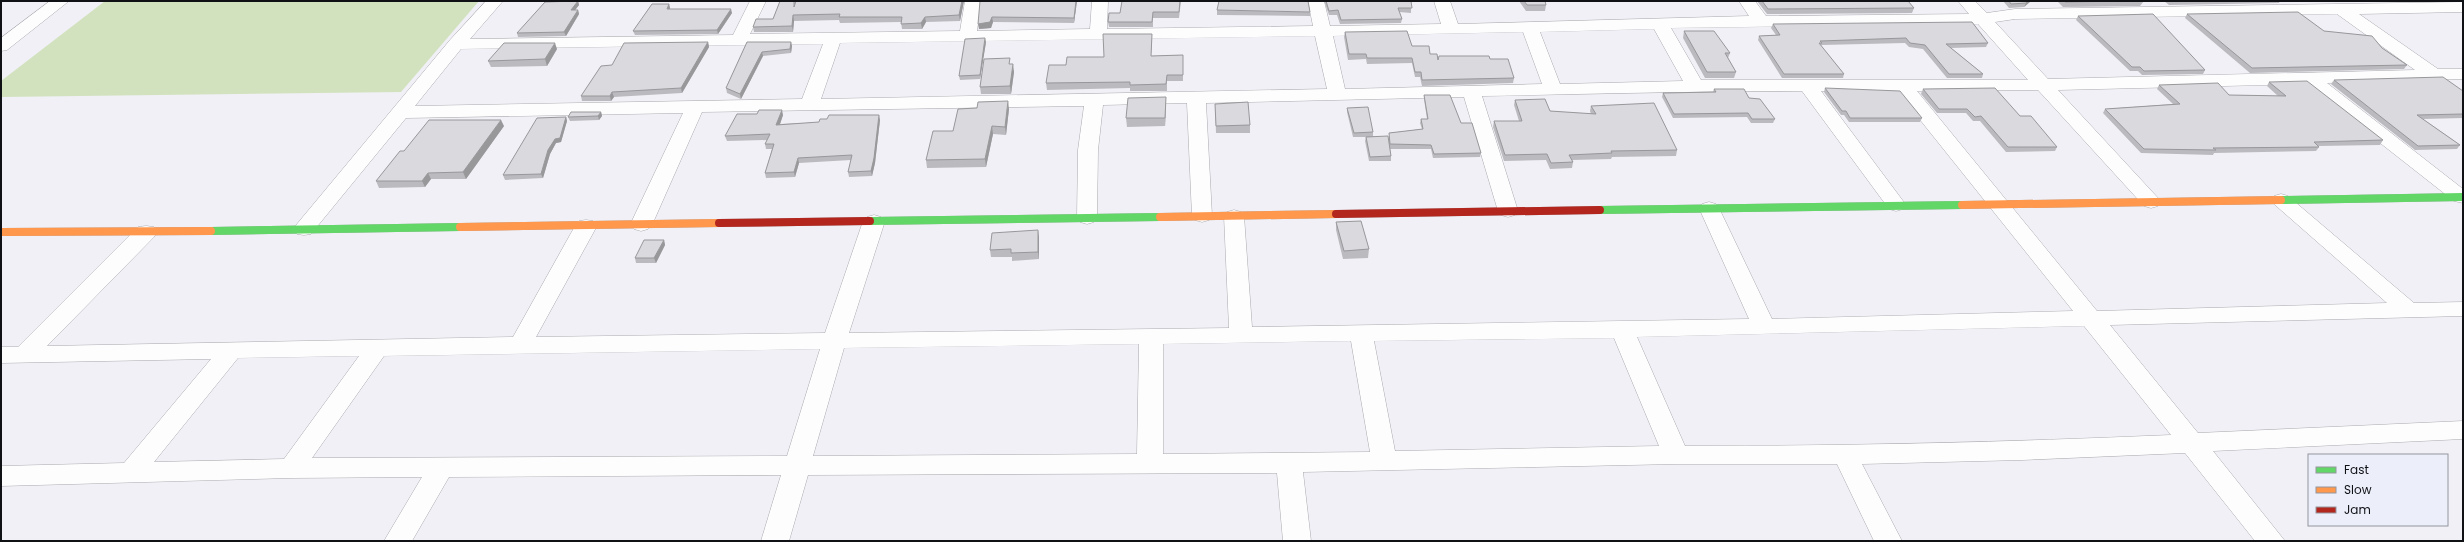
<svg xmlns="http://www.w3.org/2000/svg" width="2464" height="542" font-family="Poppins,sans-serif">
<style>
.green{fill:#d2e2be}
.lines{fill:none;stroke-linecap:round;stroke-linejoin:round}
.street-casing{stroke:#aaaaae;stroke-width:1}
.fast-casing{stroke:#aaaaae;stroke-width:8}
.slow-casing{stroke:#aaaaae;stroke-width:8}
.jam-casing{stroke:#aaaaae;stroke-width:8}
.street{fill:#fdfdfe;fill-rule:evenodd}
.fast{stroke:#63d668;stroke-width:8}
.slow{stroke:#ff974d;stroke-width:8}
.jam{stroke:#b3261e;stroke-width:8}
.wall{fill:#bbbbbf}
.shaded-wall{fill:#98989b}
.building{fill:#d9d9de;stroke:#98989b}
</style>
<rect width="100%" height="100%" fill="#f0f0f6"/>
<!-- green -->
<path class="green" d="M105,1H479L401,92L1,97V81Z"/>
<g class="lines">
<!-- street casing -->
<g class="street-casing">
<g id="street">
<path d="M50,1H69L7,50L1,51V38Z"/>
<path d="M486,1H503L470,39L733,35L750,1H766L750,34L960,31L965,1H981L977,31L1090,29L1092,1H1108L1107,29L1313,26L1308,1H1324L1330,26L1441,24L1434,1H1450L1458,24L1749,16L1739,1H1755L1766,16L1969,14L1958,1H1975L1987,13L2015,9L2463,2V12L2359,14L2438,69H2463V79L2327,83L2463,189V203L2454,201L2305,84L2058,90L2158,198L2161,202L2158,206L2151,208L2144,206L2038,90L1917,91L2097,311L2387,303L2274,204L2271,200L2274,196L2281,194L2288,196L2414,303L2463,302V316L2110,325L2198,433L2463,421V439L2213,451L2285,541H2255L2185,453L2022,460L1862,464L1902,541H1874L1837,464H1676L1303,472L1311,541H1283L1277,473L808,475L789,541H761L781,475L449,477L412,541H384L422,477L291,478L1,486V466L124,463L211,359L1,363V347H18L138,227L146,226L154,227L157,232L154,237L47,346L513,337L575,226L579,221L586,220L593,221L597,226L536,337L825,333L863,221L867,217L874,215L881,217L885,221L849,333L1229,328L1224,216L1227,212L1234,210L1241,212L1244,216L1252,327L1749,319L1699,208L1702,204L1709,202L1716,204L1719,208L1772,319L2073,311L1897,91H1821L1906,205L1903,209L1896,211L1889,209L1802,91C1695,91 1589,94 1482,96L1518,211L1515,215L1508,217L1501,215L1498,211L1464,97L1206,103L1212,216L1209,220L1202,222L1195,220L1192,216L1187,103L1103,105L1098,150L1097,218L1094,222L1087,224L1080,222L1077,218L1078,150L1084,106L702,112L652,225L648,229L641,231L634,229L630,225L683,113L406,118L311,234L304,235L297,234L293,229L297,224L450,40ZM2337,14L2415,70L2048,79L1995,22L2015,19ZM1978,24L2028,80H1701L1671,28ZM1654,29L1683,81L1560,84L1540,32ZM1523,32L1542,84L1345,89L1333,36ZM1315,36L1327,89L821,99L840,43ZM823,44L802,99L415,106L461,49ZM2084,326L2171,435C2009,442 1847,446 1685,446L1637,337ZM1614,338L1659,446L1395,451L1374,341ZM1351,341L1370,452L1163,454V344ZM1139,344L1137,454L813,456L844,348ZM820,349L787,456L312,458L384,356ZM359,356L284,459L154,462L238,358Z"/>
</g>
</g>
<!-- fast casing -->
<g class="fast-casing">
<g id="fast">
<path d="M2281,200L2463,197"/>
<path d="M1600,210L1962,205"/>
<path d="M870,221L1160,217"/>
<path d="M211,231L460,227"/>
</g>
</g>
<!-- slow casing -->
<g class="slow-casing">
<g id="slow">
<path d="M1962,205L2281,200"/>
<path d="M1160,217L1336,214"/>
<path d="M460,227L719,223"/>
<path d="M1,232L211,231"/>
</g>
</g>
<!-- jam casing -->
<g class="jam-casing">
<g id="jam">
<path d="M1336,214L1600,210"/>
<path d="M719,223L870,221"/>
</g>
</g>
<!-- street -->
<use href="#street" class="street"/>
<!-- fast -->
<use href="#fast" class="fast"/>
<!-- slow -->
<use href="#slow" class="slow"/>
<!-- jam -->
<use href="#jam" class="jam"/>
</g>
<!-- wall -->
<g class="wall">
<path d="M578,1L579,5L575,10H578L579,14L566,36L518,37L517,33Z"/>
<path d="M780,1H964L960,21L926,22L922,29H902L901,22L840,23L839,20L794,21L793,32H754L753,27L773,19Z"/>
<path d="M980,1H1077L1074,23L993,22L991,28L979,29Z"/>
<path d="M1181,1L1179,18H1153V27H1109L1108,22L1120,13Z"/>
<path d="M1324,1H1411V13L1399,12L1402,19L1401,23L1340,24L1337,15H1329Z"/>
<path d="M1484,1H1504V2H1485Z"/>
<path d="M1519,1H1545L1546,5L1545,11H1526Z"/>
<path d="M1757,1H1908L1914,8L1912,13L1767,14Z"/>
<path d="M2003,1H2031L2024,7L2009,8Z"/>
<path d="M2057,1H2144L2140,6L2063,7Z"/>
<path d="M2164,1H2280L2279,3L2169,5Z"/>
<path d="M2394,1H2431L2395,2Z"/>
<path d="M669,4L670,9L732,13L718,34L635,35L633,31Z"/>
<path d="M1217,10L1310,12V16L1217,15Z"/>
<path d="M2187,14L2324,31L2382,48L2407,65L2404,69L2250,73L2185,18Z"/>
<path d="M2078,16L2205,70L2203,74L2142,75L2138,71H2130L2076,20Z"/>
<path d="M1773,24L1988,43L1986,47L1951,48L1983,74L1982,78H1947L1923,49L1909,47L1905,43L1822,45L1821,46L1844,74L1843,78H1782L1758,40L1759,36L1776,35L1771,28Z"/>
<path d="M1684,31L1730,53L1728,58L1736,72L1734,78H1705L1683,38Z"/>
<path d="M1345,32L1412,46L1430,54L1438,60L1490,59L1514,78L1513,83L1422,86L1420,77H1415L1412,63L1367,64L1366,59L1348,60L1344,37Z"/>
<path d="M1152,40L1151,56L1183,55V81H1167V91H1130V88L1047,90L1046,83L1066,65L1104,57Z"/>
<path d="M708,42L709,47L682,93L614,97L611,101H582L581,96L612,65Z"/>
<path d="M747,42L792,46L791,53L763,56L741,99L727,93L726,88Z"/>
<path d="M986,42L980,79L960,80L959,76Z"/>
<path d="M557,49L547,66L491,67L488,61Z"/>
<path d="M1011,64L1014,72L1011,94H981L980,87Z"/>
<path d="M2334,80L2463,91V118L2423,119L2460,145L2457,149L2415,150L2331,84Z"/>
<path d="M2269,82L2383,140L2380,145L2318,146L2319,147L2316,151L2214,153L2213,155L2141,153L2103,113L2105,109L2173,104L2157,89L2159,85L2229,95L2278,96L2267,86Z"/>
<path d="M1825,88L1922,118L1920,122H1849L1844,115H1841L1824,92Z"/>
<path d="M1714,89L1749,98L1775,119L1773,123H1751L1747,117L1673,118L1662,97L1663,93L1713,92Z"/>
<path d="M1923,89L2020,116L2057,147L2055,151L2006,152L1980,121H1973L1966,113H1937L1921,94Z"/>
<path d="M1424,95L1461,123L1481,153L1480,157L1433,158L1431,149H1390L1391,156V161H1369L1365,141L1366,137H1353L1347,112V108L1373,132V136L1389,145V133L1422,129L1420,123L1421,119H1427L1424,99Z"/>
<path d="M1166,97L1165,126L1127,127L1126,118Z"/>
<path d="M1515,100L1550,111L1591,114L1590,111L1591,106L1677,150L1676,156L1612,157L1611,159L1572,160L1573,162L1572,168L1550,169L1546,160L1504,161L1493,127L1494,121H1519L1514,105Z"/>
<path d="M1215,104L1250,125V133H1216Z"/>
<path d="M1009,109L1006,135L993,134L986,167L927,168L926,160L953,131Z"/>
<path d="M601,112L602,116L599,120L570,121L568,117Z"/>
<path d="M783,115L780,124L880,120L875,163L872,176L849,177L848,172L851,160L799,163L795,177L766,178L765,173L772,149H766L765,144L767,140L727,141L725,136Z"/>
<path d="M566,117L567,121L561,142L556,143L550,154L543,178L505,180L503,175Z"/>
<path d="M504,126L466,179H431L425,187L379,188L376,181L404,151Z"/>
<path d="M1336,222L1369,249L1368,258L1343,259L1336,230Z"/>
<path d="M1039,237V259L1012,261V257H991L990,250Z"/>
<path d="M664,240L665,245L656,263H636L635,258Z"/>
</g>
<!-- shaded-wall -->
<g class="shaded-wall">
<path d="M578,1L579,5L572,14L571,10Z"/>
<path d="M962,1H964L960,21L959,15Z"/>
<path d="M1076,1H1077L1074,23V18Z"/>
<path d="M2028,1H2031L2024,7L2026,3Z"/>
<path d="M669,4L670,8L669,13L667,9Z"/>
<path d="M731,9L732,13L718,34L717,30Z"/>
<path d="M578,10L579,14L566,36L564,32Z"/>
<path d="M793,15L794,21L793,32L792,26Z"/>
<path d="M925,17L926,22L922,29L921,23Z"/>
<path d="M992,17L993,22L991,28L979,29L978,24Z"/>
<path d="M985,38L986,42L980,79V75Z"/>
<path d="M708,42L709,47L682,93L681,88Z"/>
<path d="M791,42L792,46L791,53L790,49Z"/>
<path d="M555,43L557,49L547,66L545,59Z"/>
<path d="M762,52L763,56L741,99L740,94Z"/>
<path d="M1013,64L1014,72L1011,94L1010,86Z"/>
<path d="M612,92L614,97L611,101L610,96Z"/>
<path d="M1166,97V105L1165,126V118Z"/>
<path d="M1008,101L1009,109L1006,135L1005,127Z"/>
<path d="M782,110L783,115L778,130L776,125Z"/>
<path d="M601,112L602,116L599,120L598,116Z"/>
<path d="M879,115L880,120L875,163L872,176L871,171Z"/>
<path d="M566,117L567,121L561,142L556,143L550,154L543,178L541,174L548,150Z"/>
<path d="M501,120L504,126L466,179L463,172Z"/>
<path d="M992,126L993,134L986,167L985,159Z"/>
<path d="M798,158L799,163L795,177L794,172Z"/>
<path d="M428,173L431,179L425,187L422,181Z"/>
<path d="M1038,230L1039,237V259L1038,252Z"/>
<path d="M664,240L665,245L656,263L654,258Z"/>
</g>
<!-- building -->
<g class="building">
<path d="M578,1L571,10H578L564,32L517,33L545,2Z"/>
<path d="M780,1H794V7L796,1H962L959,15L925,17L921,23L901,24L902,17H839L840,14L793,15L792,26L753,27L756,19H773Z"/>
<path d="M980,1H1076L1074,18L992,17L990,22L978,24Z"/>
<path d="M1122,1H1180L1179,12H1153L1152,22H1108L1109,13H1120Z"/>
<path d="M1219,1H1308L1310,12L1217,10Z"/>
<path d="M1326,1H1411L1412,8H1398L1402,19L1341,20L1338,10L1329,11Z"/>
<path d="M1524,1H1545L1546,5H1527Z"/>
<path d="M1762,1H1908L1914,8L1768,9Z"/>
<path d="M2009,1H2028L2026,3L2011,4Z"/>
<path d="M2064,1H2125L2065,2Z"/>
<path d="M652,4H669L667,9H731L717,30L633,31Z"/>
<path d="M2298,12L2324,31L2372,36L2382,48L2407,65L2252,68L2187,14Z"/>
<path d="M2153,14L2205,70L2144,71L2140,67H2132L2078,16Z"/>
<path d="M1972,22L1988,43L1946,44L1983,74H1949L1925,45L1910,43L1906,38L1820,41L1822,43H1819L1844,74H1784L1759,36L1780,35L1773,24Z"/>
<path d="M1407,31L1412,46H1429L1430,54H1437L1438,60L1439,56H1489L1490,59H1508L1514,78L1422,80L1421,72H1415L1412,58H1367L1366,54H1349L1345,32Z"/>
<path d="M1684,31H1714L1730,53H1725L1736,72H1707Z"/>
<path d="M1103,34H1152L1151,56L1183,55V75H1167L1166,84L1130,85V82L1046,83L1049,65H1066L1067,57H1104Z"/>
<path d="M985,38L980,75L959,76L965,39Z"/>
<path d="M708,42L681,88L612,92L610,96H581L601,66L612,65L624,43Z"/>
<path d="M747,42H791L790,49L762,52L740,94L726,88Z"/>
<path d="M504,43H555L545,59L488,61Z"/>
<path d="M1010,58L1009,64H1013L1010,86L980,87L984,59Z"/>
<path d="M2443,77L2463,91V114L2417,115L2460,145L2418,146L2334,80Z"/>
<path d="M2307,81L2383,140L2314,142L2319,147L2213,148L2216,150L2144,149L2105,109L2180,104L2159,85L2218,83L2229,95L2286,96L2269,82Z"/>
<path d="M1825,88L1900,91L1922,118H1850L1846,111H1842Z"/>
<path d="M1995,88L2020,116H2031L2057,147H2008L1981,116L1975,117L1967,109H1939L1923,89Z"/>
<path d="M1714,89H1744L1749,98L1760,99L1775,119H1752L1748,113L1674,114L1663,93L1716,92Z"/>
<path d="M1424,95H1450L1461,123H1472L1481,153L1434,154L1431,145L1390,144L1389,133L1423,129L1421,119H1428Z"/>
<path d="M1166,97L1165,118H1126L1128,98Z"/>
<path d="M1545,99L1550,111L1596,114L1591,106L1654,103L1677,150L1611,151L1612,153L1569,155L1573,162L1551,163L1547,154L1505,155L1494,121H1522L1515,100Z"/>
<path d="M1008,101L1005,127L992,126L985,159L926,160L933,131H953L958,109L977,108L978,102Z"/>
<path d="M1248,102L1250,125L1216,126L1215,104Z"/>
<path d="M1368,107L1373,132L1354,133L1347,108Z"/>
<path d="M759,110H782L776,125L819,122L820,119H827L829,115H879L874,158L871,171L848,172L852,155L798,158L794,172L765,173L774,144H765L770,134L725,136L737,114H757Z"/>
<path d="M571,112H601L598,116L568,117Z"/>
<path d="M566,117L560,138L555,139L548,150L541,174L503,175L537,118Z"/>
<path d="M429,120H501L463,172L428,173L422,181H376L400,151H404Z"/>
<path d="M1388,136L1391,156L1370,157L1366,137Z"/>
<path d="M1361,221L1369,249L1344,251L1336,222Z"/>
<path d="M1038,230V252L1011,253V249L990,250L992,233Z"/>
<path d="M644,240H664L654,258H635Z"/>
</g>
<!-- border -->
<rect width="2464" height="542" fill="none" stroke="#101115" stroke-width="4"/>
<!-- legend -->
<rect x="2308" y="454" width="140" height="72" fill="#eceefa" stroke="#94969e"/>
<rect x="2316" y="467" width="20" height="6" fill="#63d668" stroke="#94969e"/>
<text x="2344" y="474" font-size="12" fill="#101115">Fast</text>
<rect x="2316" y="487" width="20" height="6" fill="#ff974d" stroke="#94969e"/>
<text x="2344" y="494" font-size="12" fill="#101115">Slow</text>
<rect x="2316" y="507" width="20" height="6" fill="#b3261e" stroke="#94969e"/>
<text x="2344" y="514" font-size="12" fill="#101115">Jam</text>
</svg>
